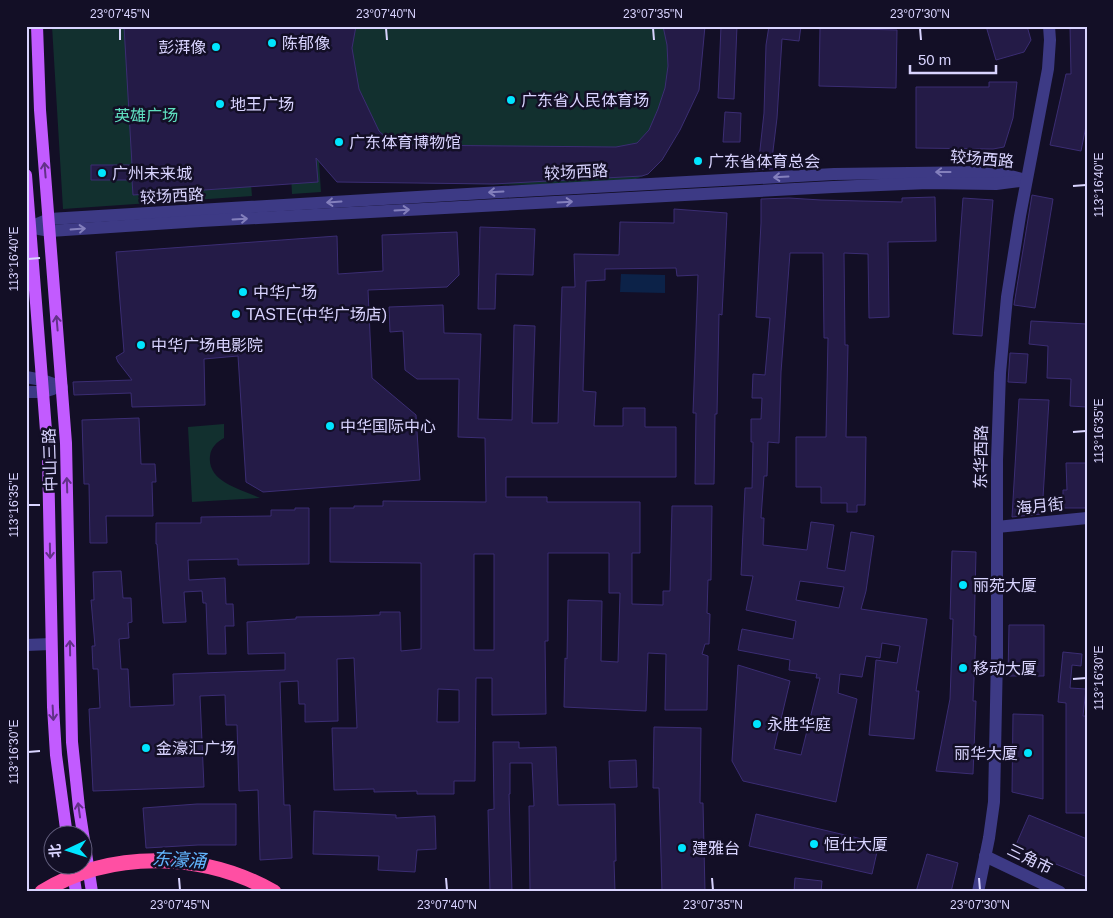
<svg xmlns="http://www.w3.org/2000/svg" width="1113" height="918" font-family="Helvetica,'Noto Sans SC',sans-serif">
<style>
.green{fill:#12302f}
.water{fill:#0c2248}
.building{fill:#241b47;stroke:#3b2d73;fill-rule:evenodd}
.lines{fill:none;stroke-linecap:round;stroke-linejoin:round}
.minor{stroke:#3d3a85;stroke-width:12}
.major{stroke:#c25bff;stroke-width:12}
.highway-bridge{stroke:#ff4fa3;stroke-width:15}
.oneway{stroke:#623188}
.oneway2{stroke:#837fbc}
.ticks{fill:none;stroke:#d9d4ff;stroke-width:2}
.poi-dot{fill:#00e5ff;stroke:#130f26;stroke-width:2}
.labels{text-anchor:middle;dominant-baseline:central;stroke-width:5;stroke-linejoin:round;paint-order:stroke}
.poi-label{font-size:16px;fill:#d9d4ff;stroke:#130f26;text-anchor:start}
.park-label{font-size:16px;fill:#5fe0c0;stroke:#130f26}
.street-label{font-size:16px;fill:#d9d4ff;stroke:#130f26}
.water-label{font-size:18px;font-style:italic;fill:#62b6ff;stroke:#130f26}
.neatline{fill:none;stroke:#d9d4ff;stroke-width:2}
.ticks-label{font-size:12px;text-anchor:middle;fill:#d9d4ff}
</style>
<rect width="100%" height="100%" fill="#130f26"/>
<!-- green -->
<g class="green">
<path d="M52,26H310L321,192L292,194L289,136L247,138L252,196L63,209Z"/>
<path d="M322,26H704L699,90L680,130L662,160L648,174L631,181L555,185L455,184L336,181L328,109Z"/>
<path d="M224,424V438C217,442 211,447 210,456C207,482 241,489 260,498L192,502L188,427Z"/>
</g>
<!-- water -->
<path class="water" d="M621,274L665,275V293L620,292Z"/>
<!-- building -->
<g class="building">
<path d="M124,26H356L352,48L359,89L379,131L389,140L406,145L616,147L637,143L649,130L658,109L665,88L668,66L667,45L663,26H705L699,90L680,130L662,160L648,174L642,176L493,184L337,182L316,158L318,182L133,195L132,180H91V165H132Z"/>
<path d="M721,26H737L734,99L718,98Z"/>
<path d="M769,26H801L799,41L782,39L777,118L772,159H797V168L750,170V159H759L764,113L766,45Z"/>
<path d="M986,26H1027L1031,40L1024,52L996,60Z"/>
<path d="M1070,26H1087V121L1081,151L1050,145L1066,74H1071Z"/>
<path d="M820,28L897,30L896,88L819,86Z"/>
<path d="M989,82H1017L1013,118L1004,147L993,149L916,148V87H989Z"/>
<path d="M725,112L741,113L740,142H723Z"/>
<path d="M1032,195L1053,199L1035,308L1014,305Z"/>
<path d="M935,197L936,241L888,242L889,317L869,318L868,254L844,253L845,345H848L846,437H866L865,505H857V512H847V503H821V487H796V437H826L828,338H824L823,253H790L781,372L779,443L768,442L767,476H764L761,518H764L763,545L807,550L811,522L834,525L827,568L845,571L851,532L874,536L866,591L861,609L927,619L916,691H919L914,739L869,735L876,660L897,663L900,646L882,643L880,658L866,656L862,677L840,674L838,693L857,699L836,802L743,781L732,761L738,665L790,681L774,749L801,755L820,678H816L817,674L789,670L790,660L738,650L742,629L793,639L796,621L746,610L753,576L741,575L745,488H752L753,442H751V419H761L762,398H752L753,374L765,375L770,318L756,317L761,223V199L789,198L821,200L902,202V198ZM800,581L844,587L839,608L796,600Z"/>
<path d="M963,198L993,200L982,336L953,334Z"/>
<path d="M674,209L727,213L722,315L719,314L717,414H715L714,484H695L696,413H693L698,275L677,276L676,268L605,269V280L586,281L583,391L596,392L594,426H623V408H645V427H676V477H506V497H547V502H640V553H632V604L663,605V591H670L672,506H712L711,580H708L707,613L710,614L709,644H705L702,654L708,656L707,710H665L666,654L648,653L646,711L564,707L565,658L567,659L568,600L602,601L601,661L618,662L620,593H609V553H548V641H545L546,714L492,715V678H476L475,781H454V794H417V791L374,792V789L334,790L332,728H357L354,658L337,659L338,721L305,722V704H299L298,681L280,682L284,805H290L292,858L260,860L258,790L239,791L237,725H226L225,695L200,696L204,787L93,791L89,709L100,708L98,669H93L92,646H95L91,600H94L93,572L121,571L123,598H131L132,622L128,623L129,638L119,639L121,669H128L130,707L174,705L173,674L285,670V653L248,654L247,622L296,619V617L353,616L380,615V612H400L401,651L421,649V563L330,562V508H354V506H383V501L486,502L485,438L458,437L459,379H417L405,370L403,331L390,332L389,307L443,305L444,333L481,334L478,419L512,420L514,325L535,326L532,423H558L562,287H575L574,254L619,255L620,222L674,223ZM474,554H494V650H474ZM438,689L459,690V722H437Z"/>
<path d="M480,227L535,229L533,275L496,274L495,309H478Z"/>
<path d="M457,232L459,275L447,287L368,290L372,378L416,415L420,480L263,492L246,482L238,356L204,359L205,405L132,407L131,393L74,395L73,382L132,380L118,362L116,357L124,352L116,252L337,236L338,274L383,271L382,235Z"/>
<path d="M1031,321L1087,324V407L1070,406L1071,379L1047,378L1048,346L1029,344Z"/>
<path d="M1010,353L1028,354L1026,383L1008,382Z"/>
<path d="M1019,399L1049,400L1042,514L1012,517Z"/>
<path d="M139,418L141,464H155L156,482H152L153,516H106L107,543H90L89,484H84L82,420Z"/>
<path d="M1066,463H1087V508H1063V490H1067Z"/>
<path d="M295,508H309V564L238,565V559L188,560L189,580L225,578L226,604H233L234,626H225L226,654H208L206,603H203L202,591L184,592L186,622L163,623L157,544H156V523H201V517L271,516V510H295Z"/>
<path d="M952,551L976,552L974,636H976L973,701H976L973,774L936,771L950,699L953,619H950Z"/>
<path d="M1009,625H1044V676H1008Z"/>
<path d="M1063,652L1082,654L1081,666L1072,665L1070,688L1086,689L1083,716H1087V813H1066V703L1058,702Z"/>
<path d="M1013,714L1043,715V799L1012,792Z"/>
<path d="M654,727L701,728L700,803H703L705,892H662L659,788H653Z"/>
<path d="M493,742H519V748L556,747L558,805L615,804L616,861H614L615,892H530L529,806H534L532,763H510V794H509L512,892H490L488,810L494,809Z"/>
<path d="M636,760L637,787L610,788L609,761Z"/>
<path d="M197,804H236V845H198L146,848L143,808Z"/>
<path d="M314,811L396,815V818L435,816L436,849L417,850L415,872L378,870L379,856L313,854Z"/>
<path d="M756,814L879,843L872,874L749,846Z"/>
<path d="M1029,815L1087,839V877L1015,847Z"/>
<path d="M927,854L958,863L951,892H916Z"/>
<path d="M795,878L822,881L821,892H794Z"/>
</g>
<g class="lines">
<!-- minor -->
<g class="minor">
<path d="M30,227L49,219L484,193L834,174L984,172L999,173L1026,180"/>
<path d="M39,229L50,231L201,221L833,187L928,183L996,184L1020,181"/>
<path d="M26,377L42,380L62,387"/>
<path d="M26,392H43L53,389"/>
<path d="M997,527L1087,518"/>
<path d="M26,645L51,644"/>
<path d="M985,856L1060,892"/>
<path d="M978,892L989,838L994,802L997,656V460L1000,373L1007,297L1020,216L1048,69L1050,40L1049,26"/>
</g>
<!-- major -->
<g class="major">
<path d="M37,26L40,110L66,443L72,742L79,808L92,892"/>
<path d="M26,175L48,456L53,707L56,755L67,836"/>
<path d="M72,866L76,892"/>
</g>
<!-- highway-bridge -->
<path class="highway-bridge" d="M42,892C112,849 204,852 274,892"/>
</g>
<!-- one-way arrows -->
<defs><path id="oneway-shaft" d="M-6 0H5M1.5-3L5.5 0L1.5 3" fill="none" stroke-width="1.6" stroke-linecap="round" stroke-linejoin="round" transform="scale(1.25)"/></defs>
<g class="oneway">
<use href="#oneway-shaft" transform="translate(45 170) rotate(-95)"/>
<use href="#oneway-shaft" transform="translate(57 323) rotate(-95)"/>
<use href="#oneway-shaft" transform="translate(67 485) rotate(-92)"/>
<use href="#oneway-shaft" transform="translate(50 551) rotate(89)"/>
<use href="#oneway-shaft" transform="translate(70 648) rotate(-91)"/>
<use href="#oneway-shaft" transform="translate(53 713) rotate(87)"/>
<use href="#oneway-shaft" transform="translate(79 810) rotate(-98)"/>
</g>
<g class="oneway2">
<use href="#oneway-shaft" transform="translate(943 172) rotate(180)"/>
<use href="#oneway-shaft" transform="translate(781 177) rotate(177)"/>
<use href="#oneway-shaft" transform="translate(496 192) rotate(177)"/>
<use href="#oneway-shaft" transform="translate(334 202) rotate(176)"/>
<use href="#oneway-shaft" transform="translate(565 202) rotate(-3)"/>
<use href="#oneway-shaft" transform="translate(402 210) rotate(-3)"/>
<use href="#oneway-shaft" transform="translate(240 219) rotate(-3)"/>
<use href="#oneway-shaft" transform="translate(78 229) rotate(-4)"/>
</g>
<!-- ticks -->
<path class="ticks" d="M120,28V40M386,28L387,40M653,28L654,40M920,28L921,40M1073,186L1086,185M28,259L40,258M1073,432L1086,431M28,505H40M1073,679L1086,678M28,752L40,751M179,878L180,890M446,878L447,890M712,878L713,890M979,878L980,890"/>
<!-- markers -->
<g class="poi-dot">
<circle cx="272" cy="43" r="5"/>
<circle cx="216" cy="47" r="5"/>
<circle cx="511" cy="100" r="5"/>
<circle cx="220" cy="104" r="5"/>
<circle cx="339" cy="142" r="5"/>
<circle cx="698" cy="161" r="5"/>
<circle cx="102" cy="173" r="5"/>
<circle cx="243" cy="292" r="5"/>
<circle cx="236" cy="314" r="5"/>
<circle cx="141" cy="345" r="5"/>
<circle cx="330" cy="426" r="5"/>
<circle cx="963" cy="585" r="5"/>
<circle cx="963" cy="668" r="5"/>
<circle cx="757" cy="724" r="5"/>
<circle cx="146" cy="748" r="5"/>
<circle cx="1028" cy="753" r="5"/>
<circle cx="814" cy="844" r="5"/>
<circle cx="682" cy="848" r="5"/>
</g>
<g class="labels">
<!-- poi labels -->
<g class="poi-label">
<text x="282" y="43">陈郁像</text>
<text x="206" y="47" text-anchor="end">彭湃像</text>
<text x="521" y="100">广东省人民体育场</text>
<text x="230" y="104">地王广场</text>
<text x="349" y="142">广东体育博物馆</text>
<text x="708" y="161">广东省体育总会</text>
<text x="112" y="173">广州未来城</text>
<text x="253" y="292">中华广场</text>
<text x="246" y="314">TASTE(中华广场店)</text>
<text x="151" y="345">中华广场电影院</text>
<text x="340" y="426">中华国际中心</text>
<text x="973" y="585">丽苑大厦</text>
<text x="973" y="668">移动大厦</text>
<text x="767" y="724">永胜华庭</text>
<text x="156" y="748">金濠汇广场</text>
<text x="1018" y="753" text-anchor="end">丽华大厦</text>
<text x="824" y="844">恒仕大厦</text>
<text x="692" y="848">建雅台</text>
</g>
<!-- park labels -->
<g class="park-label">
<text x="146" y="115">英雄广场</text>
</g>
<!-- street labels -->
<g class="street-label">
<text transform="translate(982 159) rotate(5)">较场西路</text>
<text transform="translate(576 172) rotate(-3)">较场西路</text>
<text transform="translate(172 196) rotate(-3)">较场西路</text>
<text transform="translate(981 457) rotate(-89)">东华西路</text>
<text transform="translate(50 460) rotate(-92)">中山三路</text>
<text transform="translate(1040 506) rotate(-6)">海月街</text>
<text transform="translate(1030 859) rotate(26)">三角市</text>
</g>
<!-- water labels -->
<g class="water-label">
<text transform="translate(179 860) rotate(3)">东濠涌</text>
</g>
</g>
<!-- border -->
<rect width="1113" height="918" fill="none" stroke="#130f26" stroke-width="55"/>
<!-- north arrow -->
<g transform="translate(68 850) rotate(266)"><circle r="24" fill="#130f26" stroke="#625e7d"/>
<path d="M0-4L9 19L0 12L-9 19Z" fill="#00e5ff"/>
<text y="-8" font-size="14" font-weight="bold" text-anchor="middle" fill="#d9d4ff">北</text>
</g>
<!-- scale -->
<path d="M910 65v8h86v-8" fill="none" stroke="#d9d4ff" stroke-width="2.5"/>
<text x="918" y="65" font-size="15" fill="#d9d4ff" stroke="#130f26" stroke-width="4" paint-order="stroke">50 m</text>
<rect x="28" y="28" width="1058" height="862" class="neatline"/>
<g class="ticks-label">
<text x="120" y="18">23°07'45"N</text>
<text x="386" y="18">23°07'40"N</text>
<text x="653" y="18">23°07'35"N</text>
<text x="920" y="18">23°07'30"N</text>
<text transform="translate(1099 185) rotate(-90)" y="4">113°16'40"E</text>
<text transform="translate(14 259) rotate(-90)" y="4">113°16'40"E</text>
<text transform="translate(1099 431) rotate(-90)" y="4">113°16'35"E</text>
<text transform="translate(14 505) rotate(-90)" y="4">113°16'35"E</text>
<text transform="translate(1099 678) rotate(-90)" y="4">113°16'30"E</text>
<text transform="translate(14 752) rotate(-90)" y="4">113°16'30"E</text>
<text x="180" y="909">23°07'45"N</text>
<text x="447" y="909">23°07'40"N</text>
<text x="713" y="909">23°07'35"N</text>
<text x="980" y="909">23°07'30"N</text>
</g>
</svg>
